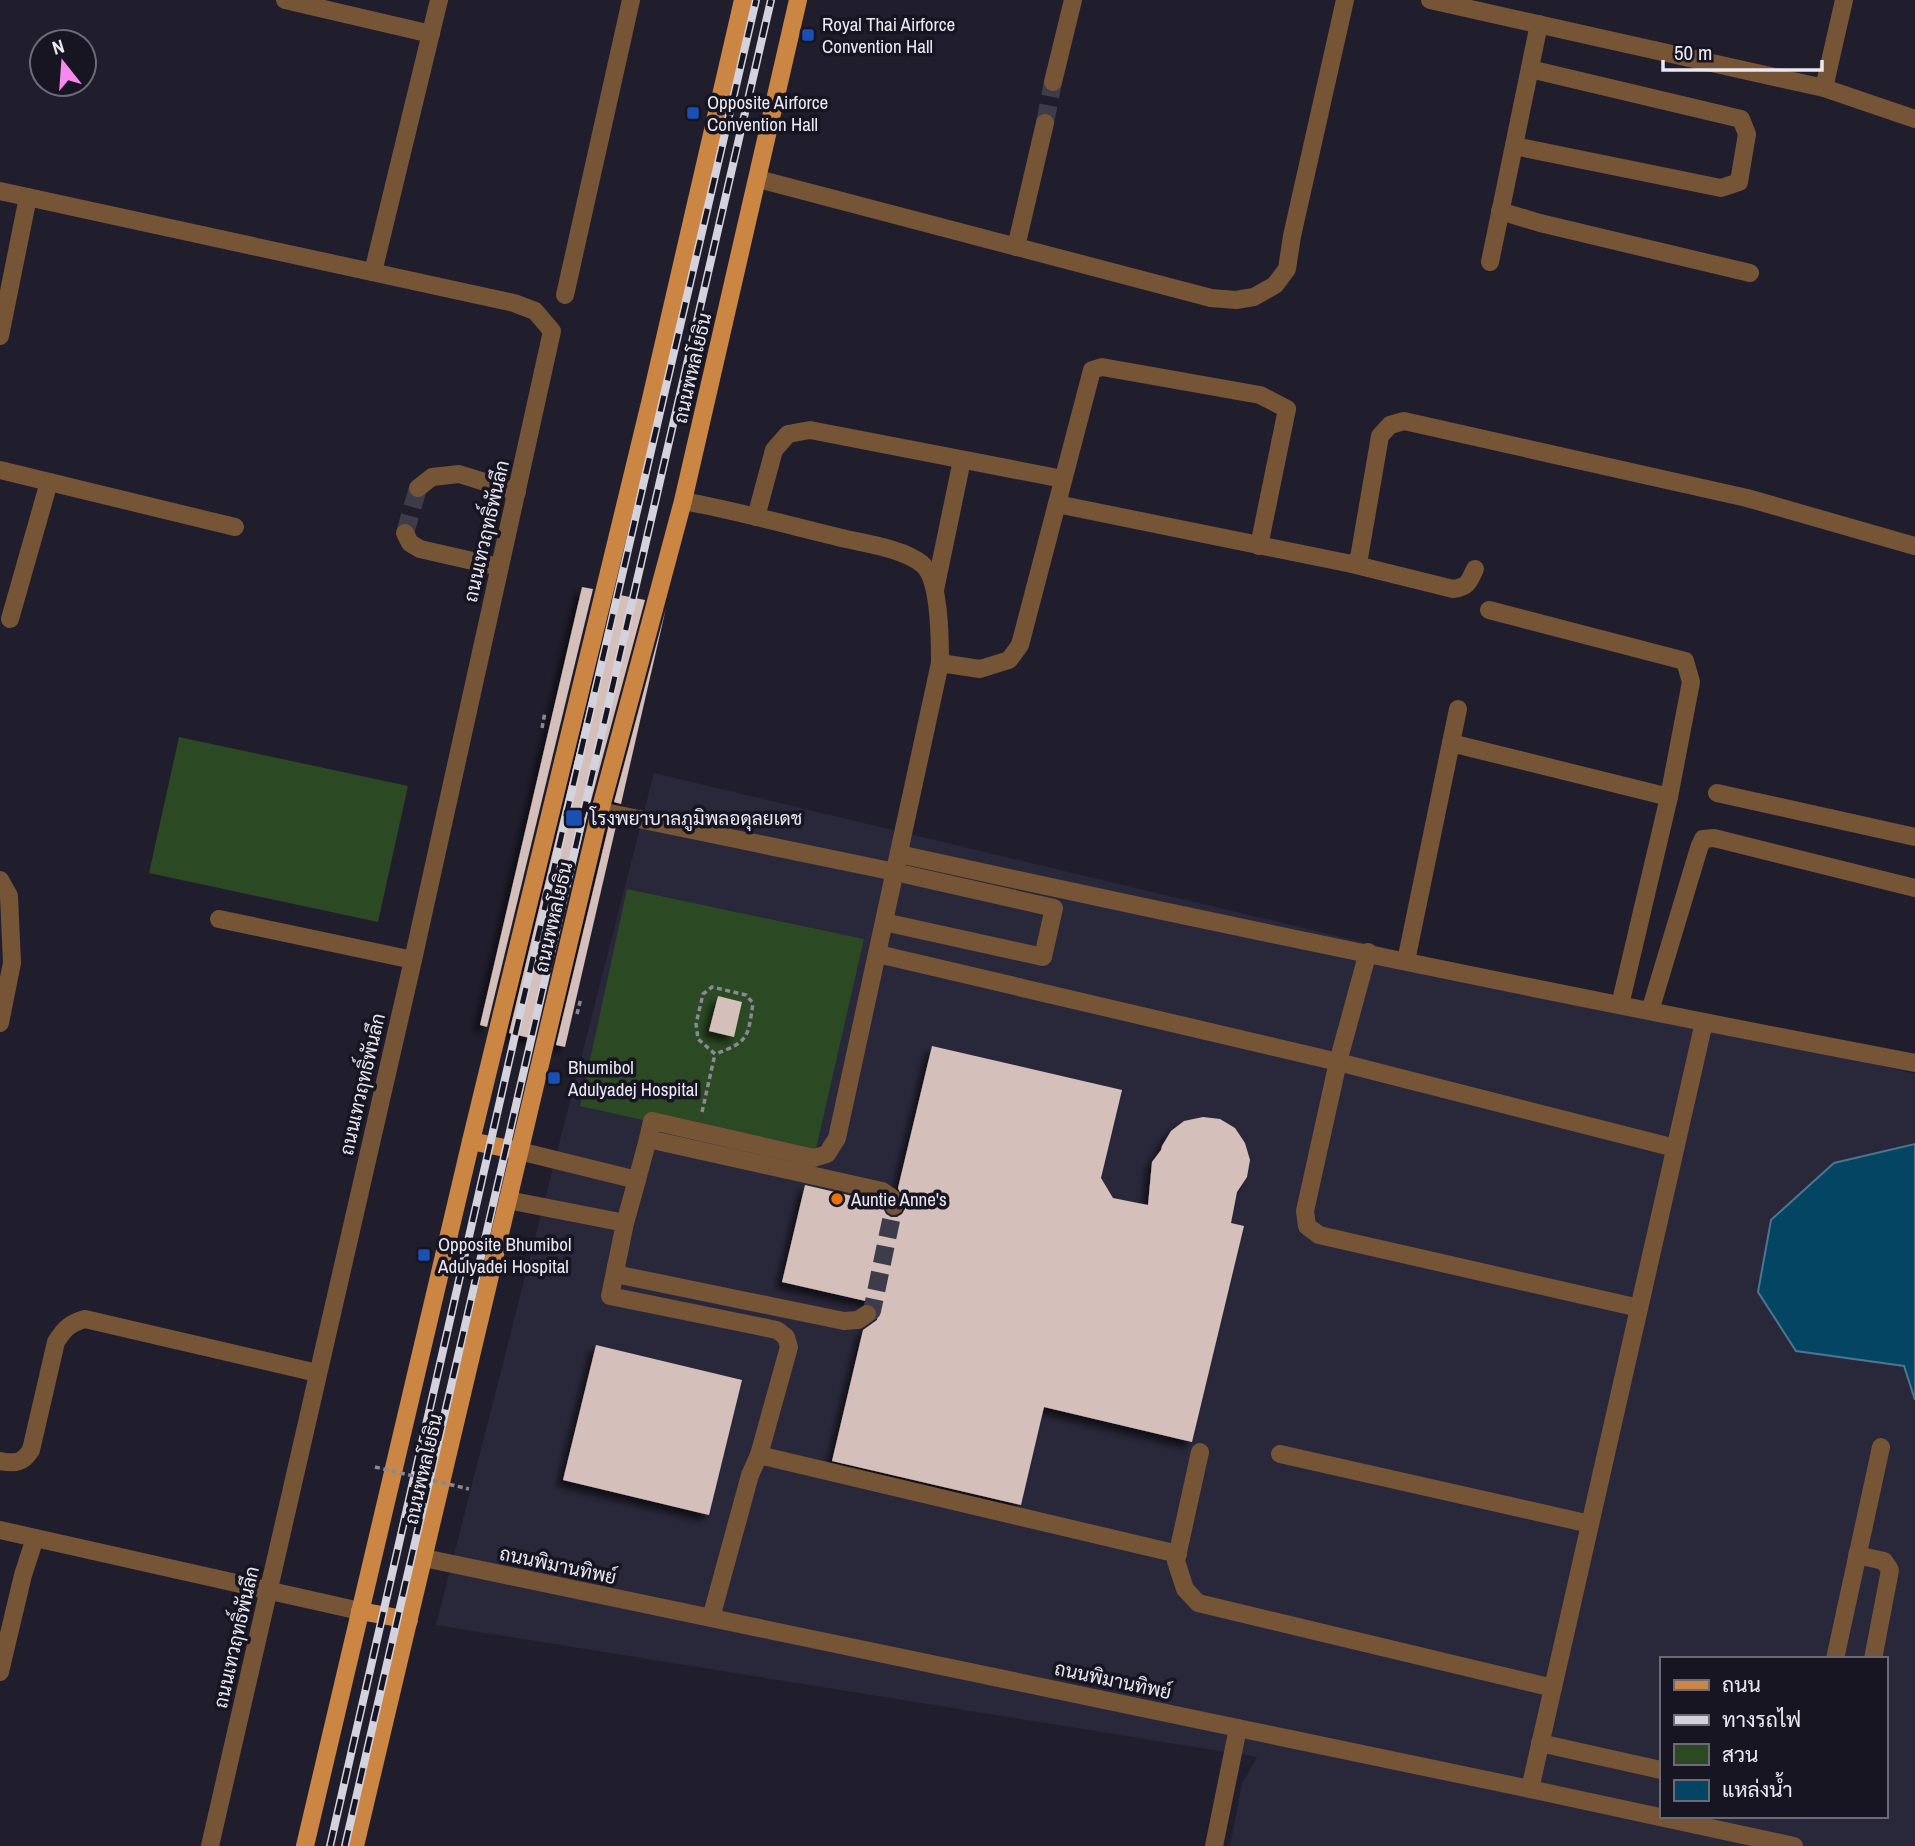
<svg xmlns="http://www.w3.org/2000/svg" width="1915" height="1846" font-family="'Archivo Narrow',Sarabun,sans-serif">
<style>
.built{fill:#29273a;fill-rule:evenodd}
.green{fill:#2b4922}
.water{fill:#054564;stroke:#4a768f;stroke-width:2}
.building{fill:#d4bfba;filter:url(#shadow)}
.lines{fill:none;stroke-linecap:round;stroke-linejoin:round}
.minor-tunnel{stroke:#3e3c4a;stroke-width:18;stroke-dasharray:18 9;stroke-linecap:butt}
.path{stroke:#898893;stroke-width:3.5;stroke-dasharray:5 3.5;stroke-linecap:butt}
.minor{stroke:#765436;stroke-width:18}
.major{stroke:#cc8644;stroke-width:18}
.rail-casing{stroke:#d4d3dd;stroke-width:8}
.rail{stroke:#171522;stroke-width:5;stroke-dasharray:16;stroke-linecap:butt}
.path-bridge{stroke:#898893;stroke-width:3.5;stroke-dasharray:5 3.5;stroke-linecap:butt}
.transit-dot{fill:#1a4fb4;stroke:#171522;stroke-width:2.5}
.food-dot{fill:#e8710a;stroke:#171522;stroke-width:2.5}
.labels{text-anchor:middle;dominant-baseline:central;stroke-width:7;stroke-linejoin:round;paint-order:stroke}
.poi-label{font-size:19px;fill:#eae9f2;stroke:#171522;text-anchor:start}
.street-label{font-size:19px;fill:#eae9f2;stroke:#171522}
</style>
<defs>
<filter id="shadow"><feDropShadow dx="-6" dy="6" stdDeviation="3.5" flood-color="#0009"/></filter>
</defs>
<rect width="100%" height="100%" fill="#201e2c"/>
<!-- built -->
<path class="built" d="M654,773L1915,1074V1846H1230L1242,1784L1257,1757L436,1625ZM1661,1659H1885V1816H1661Z"/>
<!-- green -->
<g class="green">
<path d="M179,737L408,786L378,922L149,873Z"/>
<path d="M627,889L864,939L814,1158L580,1106Z"/>
</g>
<!-- water -->
<path class="water" d="M1915,1144V1400L1904,1366L1796,1351L1758,1292L1771,1220L1834,1163Z"/>
<!-- building -->
<g class="building">
<path d="M582,587L593,589L487,1027L480,1025Z"/>
<path d="M615,594L645,600L589,808L534,1039L509,1033Z"/>
<path d="M666,608L621,804L614,802Z"/>
<path d="M609,824L616,826L565,1047L556,1045Z"/>
<path d="M718,996L742,1002L734,1037L709,1031Z"/>
<path d="M932,1046L1122,1090L1101,1178L1113,1198L1148,1205L1152,1162L1161,1150L1162,1146L1171,1131L1184,1121L1203,1117L1220,1119L1235,1128L1245,1143L1250,1160L1247,1177L1237,1192L1231,1223L1244,1226L1192,1442L1044,1407L1021,1505L832,1461L863,1330L877,1320L878,1313L876,1307L870,1302L782,1282L805,1185L878,1202L881,1204L886,1214L891,1217H897L902,1214L905,1209V1203L898,1188Z"/>
<path d="M596,1345L742,1380L709,1515L563,1480Z"/>
</g>
<g class="lines">
<!-- minor-tunnel -->
<g class="minor-tunnel">
<path d="M1045,123L1053,82"/>
<path d="M405,533L418,488"/>
<path d="M867,1314L872,1311L894,1206"/>
</g>
<!-- path -->
<g class="path">
<path d="M542,728L545,712"/>
<path d="M577,1014L581,998"/>
<path d="M702,1112L715,1054L698,1039L696,1024L703,994L712,987L746,995L753,1003C748,1037 749,1042 715,1054"/>
</g>
<!-- minor -->
<g class="minor">
<path d="M285,0L431,34"/>
<path d="M1430,0L1824,88L1915,119"/>
<path d="M1053,82L1073,0"/>
<path d="M1824,88L1844,0"/>
<path d="M1514,146L1721,188L1739,182L1747,134L1741,119L1530,69"/>
<path d="M758,179L1211,298L1236,300L1254,297L1275,285L1287,269L1292,236L1345,0"/>
<path d="M0,191L514,303L535,311L552,331L413,960L210,1846"/>
<path d="M1500,211L1540,223L1750,273"/>
<path d="M1016,247L1045,123"/>
<path d="M1490,262L1539,24"/>
<path d="M373,272L439,0"/>
<path d="M565,295L631,0"/>
<path d="M0,336L28,197"/>
<path d="M0,470L235,527"/>
<path d="M418,488L432,477L459,474L517,492"/>
<path d="M1057,504L1352,564L1359,558L1380,436L1390,425L1404,421L1747,498L1915,546"/>
<path d="M756,517L774,450L788,434L810,430L1063,479"/>
<path d="M405,533L410,543L420,549L499,567"/>
<path d="M1352,564L1453,589C1468,587 1469,582 1475,569"/>
<path d="M935,590L962,460"/>
<path d="M1489,610L1685,661L1691,682L1669,797L1620,1005"/>
<path d="M10,619L49,482"/>
<path d="M940,663L980,669L1009,660L1020,645L1092,370L1102,367L1260,395L1287,409L1259,546"/>
<path d="M1451,743L1669,797"/>
<path d="M1717,793L1915,837"/>
<path d="M600,811L895,872L1054,908L1043,957L884,922"/>
<path d="M899,854C1236,928 1575,998 1915,1063"/>
<path d="M0,880L9,896L12,963L0,1023"/>
<path d="M219,919L413,960"/>
<path d="M1368,952L1338,1062L1305,1211L1307,1226L1319,1235L1639,1308"/>
<path d="M878,954L1338,1062L1675,1148"/>
<path d="M1406,961L1458,709"/>
<path d="M1650,1011L1699,848L1703,839L1714,838L1915,888"/>
<path d="M648,1139L652,1121L814,1158L827,1154L837,1138L940,663C940,640 940,578 922,564C904,549 868,544 846,539C792,526 738,511 683,501"/>
<path d="M519,1151L637,1180L648,1139L882,1191L891,1197L894,1206"/>
<path d="M508,1200L625,1223L616,1267L617,1272L620,1275L844,1321L858,1320L867,1314"/>
<path d="M625,1223L637,1180"/>
<path d="M616,1267L610,1296L777,1330L786,1337L789,1347L759,1455"/>
<path d="M1200,1452L1176,1561L1185,1589L1198,1603L1553,1688"/>
<path d="M1280,1454L1590,1524"/>
<path d="M0,1461C15,1464 23,1463 31,1450L56,1342C64,1329 70,1323 85,1319L317,1373"/>
<path d="M0,1530L360,1611"/>
<path d="M1857,1555L1884,1561L1890,1570L1873,1659"/>
<path d="M424,1558L1530,1789L1794,1846"/>
<path d="M711,1618L750,1475L759,1455L1178,1554"/>
<path d="M1835,1659L1881,1447"/>
<path d="M0,1672L23,1575L35,1538"/>
<path d="M1540,1743L1661,1770"/>
<path d="M1530,1789L1704,1022"/>
<path d="M1214,1846L1238,1728"/>
</g>
<!-- major -->
<g class="major">
<path d="M471,1141L519,1151"/>
<path d="M360,1611L409,1620"/>
<path d="M305,1846L471,1141L650,403L743,0"/>
<path d="M355,1846L600,811L683,501L798,0"/>
</g>
<!-- rail casing -->
<g class="rail-casing">
<g id="rail">
<path d="M330,1846L515,1035L756,0"/>
<path d="M345,1846L771,0"/>
</g>
</g>
<!-- rail -->
<use href="#rail" class="rail"/>
<!-- path-bridge -->
<path class="path-bridge" d="M375,1467L469,1489"/>
</g>
<!-- markers -->
<g class="transit-dot">
<rect x="801" y="28" width="14" height="14" rx="3.5"/>
<rect x="686" y="106" width="14" height="14" rx="3.5"/>
<rect x="565" y="809" width="18" height="18" rx="3.5"/>
<rect x="547" y="1071" width="14" height="14" rx="3.5"/>
<rect x="417" y="1248" width="14" height="14" rx="3.5"/>
</g>
<circle class="food-dot" cx="837" cy="1199" r="7"/>
<g class="labels">
<!-- poi labels -->
<g class="poi-label">
<text x="822" y="24">Royal Thai Airforce<tspan x="822" dy="22">Convention Hall</tspan></text>
<text x="707" y="102">Opposite Airforce<tspan x="707" dy="22">Convention Hall</tspan></text>
<text x="590" y="818">โรงพยาบาลภูมิพลอดุลยเดช</text>
<text x="568" y="1067">Bhumibol<tspan x="568" dy="22">Adulyadej Hospital</tspan></text>
<text x="851" y="1199">Auntie Anne's</text>
<text x="438" y="1244">Opposite Bhumibol<tspan x="438" dy="22">Adulyadei Hospital</tspan></text>
</g>
<!-- street labels -->
<g class="street-label">
<text transform="translate(692 368) rotate(-77)">ถนนพหลโยธิน</text>
<text transform="translate(486 531) rotate(-77)">ถนนเทวฤทธิ์พันลึก</text>
<text transform="translate(553 917) rotate(-77)">ถนนพหลโยธิน</text>
<text transform="translate(362 1084) rotate(-77)">ถนนเทวฤทธิ์พันลึก</text>
<text transform="translate(423 1469) rotate(-77)">ถนนพหลโยธิน</text>
<text transform="translate(558 1565) rotate(12)">ถนนพิมานทิพย์</text>
<text transform="translate(236 1637) rotate(-77)">ถนนเทวฤทธิ์พันลึก</text>
<text transform="translate(1113 1680) rotate(12)">ถนนพิมานทิพย์</text>
</g>
</g>
<!-- legend -->
<rect x="1660" y="1657" width="228" height="161" fill="#171522" stroke="#6b6a75" stroke-width="2"/>
<rect x="1674" y="1680" width="35" height="10" fill="#cc8644" stroke="#6b6a75" stroke-width="2"/>
<text x="1722" y="1692" font-size="21" fill="#eae9f2">ถนน</text>
<rect x="1674" y="1715" width="35" height="10" fill="#d4d3dd" stroke="#6b6a75" stroke-width="2"/>
<text x="1722" y="1727" font-size="21" fill="#eae9f2">ทางรถไฟ</text>
<rect x="1674" y="1744" width="35" height="21" fill="#2b4922" stroke="#6b6a75" stroke-width="2"/>
<text x="1722" y="1762" font-size="21" fill="#eae9f2">สวน</text>
<rect x="1674" y="1780" width="35" height="21" fill="#054564" stroke="#6b6a75" stroke-width="2"/>
<text x="1722" y="1797" font-size="21" fill="#eae9f2">แหล่งน้ำ</text>
<!-- north arrow -->
<g transform="translate(63 63) rotate(343)"><circle r="33" fill="#171522" stroke="#6b6a75" stroke-width="2"/>
<path d="M0-5L12 26L0 18L-12 26Z" fill="#f689ed"/>
<text y="-10" font-size="19" font-weight="bold" text-anchor="middle" fill="#eae9f2">N</text>
</g>
<!-- scale -->
<path d="M1663 60v10h159v-10" fill="none" stroke="#eae9f2" stroke-width="3.5"/>
<text x="1674" y="60" font-size="21" fill="#eae9f2" stroke="#171522" stroke-width="5" paint-order="stroke">50 m</text>
</svg>
